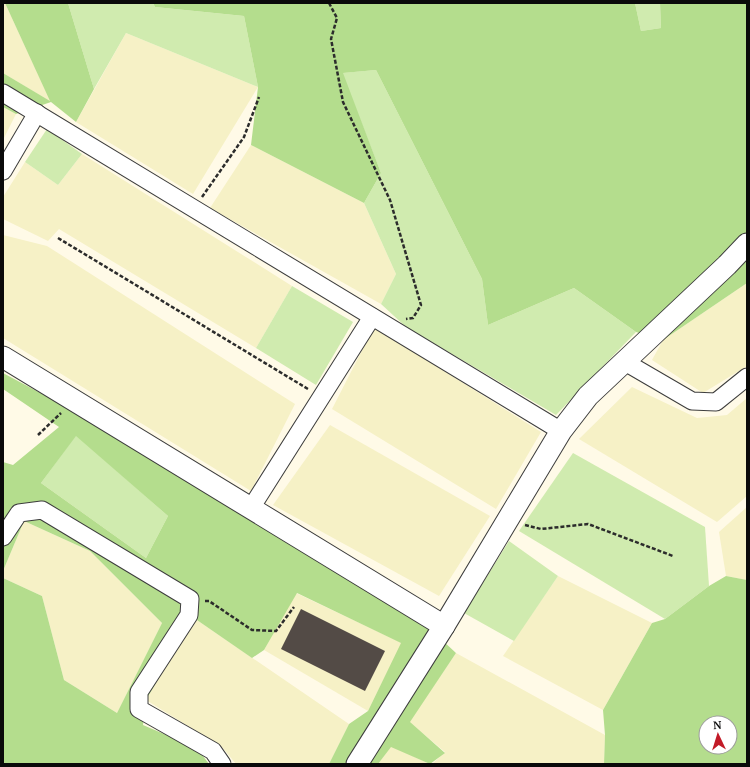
<svg xmlns="http://www.w3.org/2000/svg" width="750" height="767" font-family="'PT Serif',serif">
<style>
.farmland{fill:#f6f1c6}
.green{fill:#d0ebaf}
.forest{fill:#b4dd8d;fill-rule:evenodd}
.building{fill:#534b46}
.lines{fill:none;stroke-linecap:round;stroke-linejoin:round}
.minor-casing{stroke:#3d3d3d;stroke-width:19}
.tertiary-casing{stroke:#3d3d3d;stroke-width:23}
.path{stroke:#2c2c2c;stroke-width:2.5;stroke-dasharray:4 2;stroke-linecap:butt}
.minor{stroke:#fff;stroke-width:17}
.tertiary{stroke:#fff;stroke-width:21}
</style>
<rect width="100%" height="100%" fill="#fffae7"/>
<!-- farmland -->
<g class="farmland">
<path d="M3,3H5L51,102L3,73Z"/>
<path d="M126,33L258,87L193,194L76,122Z"/>
<path d="M3,107L16,114L3,140Z"/>
<path d="M251,145L364,203L396,274L381,304L210,208Z"/>
<path d="M82,154L292,286L256,348L59,229L48,241L3,219V197L25,162L58,185Z"/>
<path d="M3,235L47,246L295,404L251,491L3,338Z"/>
<path d="M747,283V366L703,393L652,360L663,340Z"/>
<path d="M374,327L541,432L496,509L332,409Z"/>
<path d="M632,387L697,418L727,415L747,398V496L717,522L579,439Z"/>
<path d="M330,425L490,516L439,596L273,505Z"/>
<path d="M747,507V580L726,576L719,532Z"/>
<path d="M24,521L90,551L162,623L117,713L64,680L42,596L3,578V571Z"/>
<path d="M558,576L652,623L603,710L503,656Z"/>
<path d="M296,593L402,643L368,711L264,650Z"/>
<path d="M194,618L349,724L329,764H236L222,747L146,700Z"/>
<path d="M456,653L605,735L604,764H432L445,752L409,722Z"/>
<path d="M391,746L430,764H378Z"/>
</g>
<!-- green -->
<g class="green">
<path d="M68,3H153L155,7L244,16L258,87L126,33L94,89Z"/>
<path d="M635,3H660L661,28L641,31Z"/>
<path d="M376,70L482,279L488,325L574,288L636,332L556,415L406,327L381,304L396,274L364,203L381,173L342,73Z"/>
<path d="M47,129L82,154L58,185L25,162Z"/>
<path d="M292,286L353,322L316,385L256,348Z"/>
<path d="M76,435L168,516L146,558L41,483Z"/>
<path d="M573,453L705,527L709,586L665,619L519,531Z"/>
<path d="M509,541L558,576L514,641L464,613Z"/>
</g>
<!-- forest -->
<g class="forest">
<path d="M5,3H68L94,89L76,122L51,102L16,114L3,107V73L50,101Z"/>
<path d="M153,3H635L641,31L661,28L660,3H747V283L663,340L636,332L574,288L488,325L482,279L376,70L343,73L381,173L364,203L251,145L258,87L244,16L155,7Z"/>
<path d="M3,373L89,419L428,627L456,653L410,722L445,753L430,764L391,747L378,764H329L349,724L368,711L401,643L297,593L264,650L252,658L194,618L146,700L143,725L197,748L209,764H3V578L42,596L64,680L117,713L162,623L90,551L24,521L3,571V462L13,465L59,427L3,389ZM76,436L168,516L146,558L41,483Z"/>
<path d="M726,576L747,580V764H604L605,735L603,710L652,623L665,619L709,586ZM706,723H730V747H706Z"/>
</g>
<!-- building -->
<path class="building" d="M301,609L385,651L365,691L281,649Z"/>
<g class="lines">
<!-- minor casing -->
<g class="minor-casing">
<g id="minor">
<path d="M3,93L561,431"/>
<path d="M3,171L37,113"/>
<path d="M625,362L692,401L716,402L747,377"/>
<path d="M251,508L372,317"/>
<path d="M3,537L19,513L42,510L190,599L189,615L139,692V709L213,751L222,764"/>
</g>
</g>
<!-- tertiary casing -->
<g class="tertiary-casing">
<g id="tertiary">
<path d="M3,357L444,626"/>
<path d="M357,764L444,626L561,431L588,396L727,265L747,244"/>
</g>
</g>
<!-- path -->
<g class="path">
<path d="M329,3L337,18L331,39L343,102L390,200L421,305L413,318L406,319"/>
<path d="M202,197L244,137L259,97"/>
<path d="M58,238L308,389"/>
<path d="M38,435L61,413"/>
<path d="M525,525L541,529L588,524L673,556"/>
<path d="M205,601H209L252,630L276,631L294,607"/>
</g>
<!-- minor -->
<use href="#minor" class="minor"/>
<!-- tertiary -->
<use href="#tertiary" class="tertiary"/>
</g>
<!-- border -->
<rect width="750" height="767" fill="none" stroke="#0a0a0a" stroke-width="8"/>
<!-- north arrow -->
<g transform="translate(718 735) rotate(356)"><circle r="19" fill="#ffffff" stroke="#9d9d9d"/>
<path d="M0-3L7 15L0 10L-7 15Z" fill="#c21a27"/>
<text y="-6" font-size="11" font-weight="bold" text-anchor="middle" fill="#0a0a0a">N</text>
</g>
</svg>
